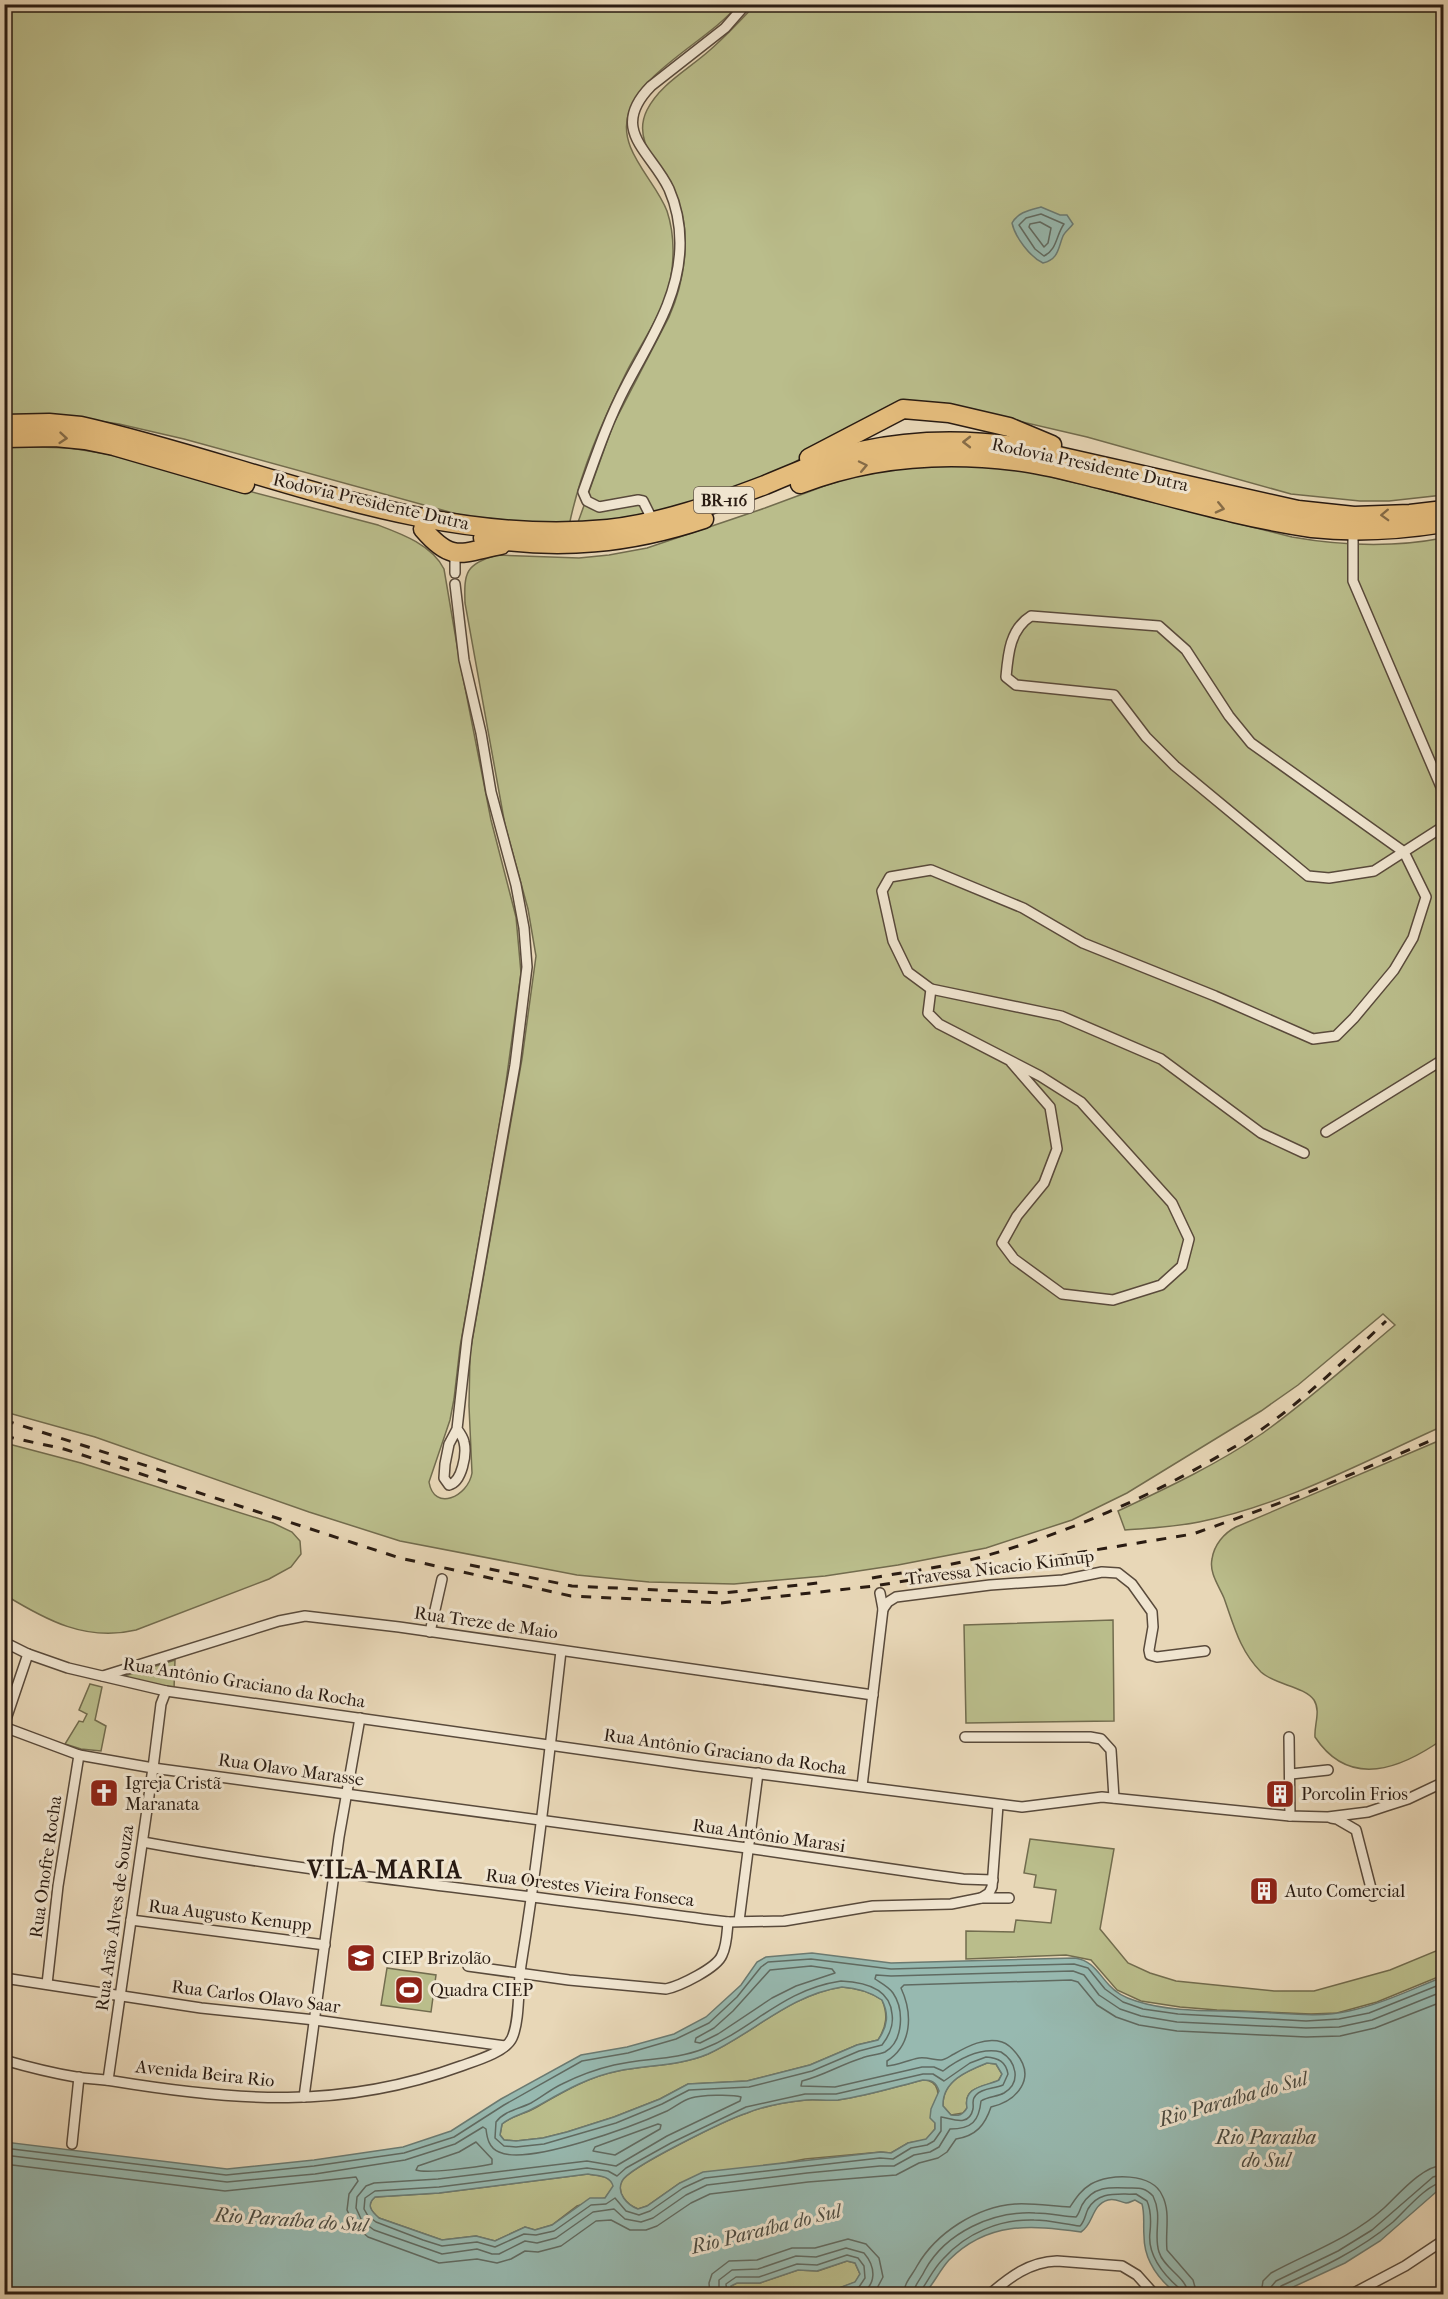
<svg xmlns="http://www.w3.org/2000/svg" width="1448" height="2299" font-family="'IM FELL French Canon',serif">
<style>
.green{fill:#babd8b;stroke:#726c4e;stroke-width:1.5}
.water{fill:#97b9b0;stroke:#6b7a71;stroke-width:1.5;fill-rule:evenodd}
.lines{fill:none;stroke-linecap:round;stroke-linejoin:round}
.shore{stroke:#606a61;stroke-width:1.5}
.minor-casing{stroke:#594a3b;stroke-width:12}
.motorway-casing{stroke:#291b12;stroke-width:21}
.minor{stroke:#f0e5d0;stroke-width:9}
.motorway{stroke:#e4bc7c;stroke-width:18}
.rail{stroke:#291b12;stroke-width:3;stroke-dasharray:10 10;stroke-linecap:butt}
.oneway{stroke:#866c47}
.labels{text-anchor:middle;dominant-baseline:central;stroke-width:6;stroke-linejoin:round;paint-order:stroke}
.shield{fill:#f0e5d0;stroke:#65584b;stroke-width:1.5}
.shield-label{font-size:16px;font-weight:bold;fill:#291b12}
.street-label{font-size:18px;fill:#291b12;stroke:#f0e5d0}
.poi-label{font-size:18px;fill:#291b12;stroke:#f0e5d0;text-anchor:start}
.water-label{font-size:20px;font-style:italic;fill:#4a4a41;stroke:#f0e5d0}
.district-label{font-size:24px;font-weight:bold;letter-spacing:1.5px;fill:#291b12;stroke:#f0e5d0}
</style>
<rect width="100%" height="100%" fill="#e8d7b7"/>
<filter id="stains"><feTurbulence type="fractalNoise" baseFrequency=".00333" numOctaves="4"/><feColorMatrix values="0 0 0 0 .2 0 0 0 0 .09 0 0 0 0 .02 0 0 0 .5 -.17"/></filter>
<radialGradient id="worn" r=".72"><stop offset=".6" stop-color="#630" stop-opacity="0"/><stop offset="1" stop-color="#630" stop-opacity=".3"/></radialGradient>
<!-- green -->
<g class="green">
<path d="M5,5H738C709,40 644,69 629,112C616,149 655,179 667,211C673,229 674,251 672,269C668,308 643,339 626,373C602,422 580,472 569,526L464,516L184,439L119,424L59,415L5,417Z"/>
<path d="M755,5H1443V495L1389,501H1360L1291,494L1087,437L984,413L930,404L836,439L768,477L662,513L577,525L613,425L669,317C684,283 692,236 678,201C666,171 630,144 647,110C660,84 689,69 710,50C726,36 741,20 755,5Z"/>
<path d="M4,446L70,448L107,454L378,525C402,534 432,545 444,569L459,657L491,820L516,917L521,973L503,1104L460,1347L454,1399L450,1420L429,1482C434,1512 468,1497 472,1473L469,1406L470,1353L522,1059L536,956L528,909L505,825L465,603C464,573 465,564 497,555L579,558L609,555L647,548L765,508L827,485L865,473L904,466L1004,465L1292,537C1343,546 1392,548 1443,538V1426C1365,1461 1284,1505 1199,1522C1174,1527 1150,1528 1125,1530L1118,1511C1167,1488 1218,1464 1263,1433C1309,1400 1351,1362 1395,1325L1383,1314L1298,1385L1261,1411L1127,1493L1072,1520L986,1548L898,1565L825,1576L734,1584L649,1582L577,1575L400,1541L309,1512L95,1437L5,1412Z"/>
<path d="M1443,1439V1739C1402,1768 1350,1790 1315,1737C1314,1725 1321,1711 1314,1700C1304,1686 1275,1685 1261,1672C1240,1651 1234,1626 1224,1598C1219,1586 1209,1573 1212,1559C1214,1545 1224,1533 1236,1527Z"/>
<path d="M5,1443L81,1463L273,1523L292,1532L300,1541L301,1554L291,1567L269,1579L136,1630C86,1642 46,1620 5,1595Z"/>
<path d="M1113,1620L1114,1721L966,1723L964,1625Z"/>
<path d="M175,1660L174,1689L121,1677Z"/>
<path d="M90,1684L102,1687L95,1720L106,1726L101,1751L81,1749L65,1744L79,1721L83,1722L87,1714L79,1710Z"/>
<path d="M1030,1839L1114,1849L1100,1929L1128,1963L1150,1973L1176,1981L1274,1991H1314L1390,1970L1443,1948V1975L1377,2002L1337,2013L1311,2014L1217,2010L1180,2007L1141,2001L1117,1990L1091,1960L1066,1955L966,1959V1931L1014,1932L1016,1920L1051,1923L1056,1890L1034,1887L1036,1875L1024,1873Z"/>
<path d="M387,1968L436,1975L431,2012L381,2005Z"/>
<path d="M842,1987C857,1988 869,1991 882,2000C888,2014 887,2026 878,2040L857,2045L810,2065L747,2081L688,2084L660,2099L614,2117L567,2132L543,2138L516,2141L504,2140L500,2135L502,2124C511,2116 524,2114 535,2108C561,2093 587,2077 618,2071C647,2065 680,2066 708,2054C754,2033 789,1995 842,1987Z"/>
<path d="M987,2063L996,2064L1002,2074L998,2081C984,2087 963,2086 967,2108L963,2113L951,2115L943,2106C942,2081 966,2071 987,2063Z"/>
<path d="M923,2080C948,2080 934,2111 935,2129L926,2140L908,2143L891,2153L881,2152L805,2159L680,2183L647,2206L638,2209C627,2205 616,2193 622,2181C629,2167 728,2119 747,2113C764,2106 787,2102 806,2100C816,2099 827,2101 838,2100C867,2096 895,2087 923,2080Z"/>
<path d="M588,2174C598,2176 610,2175 614,2186L605,2198L577,2206L552,2225L535,2230L525,2227L495,2241L476,2236L442,2240L379,2218C371,2211 366,2205 375,2197L439,2193Z"/>
<path d="M847,2261L855,2263L860,2274L856,2282L823,2294H735L732,2293L731,2286L737,2283H760L798,2270L818,2271Z"/>
</g>
<!-- water -->
<g class="water">
<path d="M1041,207L1060,215H1067L1073,224C1070,228 1065,232 1063,236C1058,248 1059,259 1043,263C1030,257 1015,237 1012,223C1018,212 1030,210 1041,207Z"/>
<path d="M812,1953L891,1963L1075,1958C1093,1961 1097,1972 1109,1985C1116,1993 1126,1998 1136,2001C1173,2013 1216,2010 1254,2012C1286,2013 1318,2018 1349,2011C1382,2004 1412,1989 1443,1977V2186L1380,2241L1345,2263L1278,2294H1177C1158,2279 1144,2260 1144,2236C1143,2225 1145,2214 1142,2204L1135,2200C1132,2201 1129,2203 1126,2203C1120,2202 1116,2198 1108,2200C1091,2205 1094,2224 1081,2232C1031,2225 988,2221 949,2260C939,2271 934,2284 924,2294H823L855,2282L860,2274L855,2263L847,2261L817,2271L798,2270L760,2283H737L731,2286L732,2292L735,2294H5V2142L227,2169L314,2160L403,2147L451,2131L501,2099L581,2055L627,2047L674,2034L706,2017L741,1985L757,1962L766,1957ZM842,1987C857,1988 869,1991 882,2000C889,2014 888,2026 878,2040L857,2045L810,2065L747,2081L688,2084L660,2099L614,2117L567,2132L543,2138L516,2141L504,2140L500,2135L502,2124C511,2116 524,2114 534,2108C561,2093 587,2077 618,2071C647,2065 680,2066 708,2054C754,2033 789,1995 842,1987ZM987,2063L996,2064L1002,2074L999,2080C984,2087 963,2086 967,2108C963,2115 959,2116 951,2115L943,2106C942,2081 967,2071 987,2063ZM923,2080C932,2080 936,2082 939,2091L931,2109L930,2118L935,2123V2129L926,2139L908,2143L891,2153L881,2152L703,2172L680,2183L647,2206L638,2209C627,2205 616,2193 622,2181C629,2167 728,2119 747,2113C764,2106 787,2102 806,2100C816,2099 827,2101 838,2100C867,2096 895,2087 923,2080ZM588,2174C598,2176 610,2175 613,2186L605,2198H590L552,2225L535,2230L525,2227L495,2241L476,2236L442,2240L379,2218C371,2211 366,2205 375,2197L439,2193Z"/>
</g>
<g class="lines">
<!-- shore -->
<g class="shore">
<path d="M1041,214L1064,224C1056,235 1057,250 1044,256L1035,249L1019,225L1026,218Z"/>
<path d="M1040,222L1051,228L1048,243L1044,247L1029,227L1030,224Z"/>
<path d="M811,1966L832,1969L835,1973L796,1986L772,1998L718,2034L700,2043L695,2042L696,2038L714,2028L733,2011L770,1970Z"/>
<path d="M841,1981C864,1982 890,1988 892,2014C894,2026 889,2036 882,2045L859,2051L812,2071L749,2087L689,2090L662,2104L616,2123L544,2144L516,2147L504,2146L495,2138L496,2122C504,2111 519,2109 531,2103C542,2097 551,2089 562,2084C578,2076 597,2069 614,2065C643,2058 675,2060 703,2049C754,2029 781,1990 841,1981Z"/>
<path d="M986,2057C999,2058 1006,2062 1008,2074L1003,2085C994,2089 982,2088 976,2095C971,2100 974,2103 973,2109C969,2128 951,2118 941,2117V2131L934,2141L927,2145L911,2148L893,2159L880,2158L705,2178L683,2188L650,2211L639,2215L626,2211L615,2198L606,2204L591,2205L554,2231L536,2235L524,2234L495,2247L477,2242L442,2246L423,2240L376,2222L368,2216L364,2209L365,2198L375,2191L439,2187L587,2168L608,2171L617,2176L626,2168L671,2143L746,2107L805,2094H836L923,2074H933L944,2081L970,2063Z"/>
<path d="M658,2124L661,2125L660,2129L615,2155L593,2151L595,2147Z"/>
<path d="M476,2142L492,2159V2164C478,2167 427,2174 416,2170L418,2166L459,2152Z"/>
<path d="M4,2148L226,2175L314,2166L404,2153L454,2137L504,2105L582,2061L628,2053L676,2039L709,2023L737,1997L761,1967L768,1962L811,1959L891,1969L1074,1964L1088,1968L1105,1989L1123,2002L1143,2009L1178,2014L1306,2021L1339,2019L1369,2013L1444,1983"/>
<path d="M4,2155L227,2182L315,2174L405,2160L455,2144L483,2127L486,2129C487,2138 489,2148 499,2152C529,2166 636,2125 667,2111C675,2107 683,2100 691,2098C700,2095 733,2094 741,2097L740,2101L667,2136L616,2166L587,2161L438,2179L374,2183L366,2186L357,2197L356,2208L362,2221L374,2230L442,2254L477,2249L492,2254H499L525,2241L537,2243L556,2238L593,2212L614,2209L625,2219L641,2222L653,2218L686,2195L707,2185L807,2173L880,2166H894L914,2155L930,2152L939,2147L950,2129C972,2129 979,2121 981,2101C988,2096 997,2097 1004,2093C1022,2082 1016,2061 1001,2052C980,2047 959,2059 943,2071L934,2067H922L835,2087L801,2086L802,2081C823,2076 842,2064 862,2058C869,2055 878,2055 885,2052C904,2041 904,2009 893,1993C889,1987 881,1983 875,1979L876,1975L891,1976L1073,1971L1084,1975L1099,1995L1120,2009L1141,2016L1177,2022L1306,2028L1339,2027L1372,2020L1444,1991"/>
<path d="M4,2164L225,2191L356,2177L358,2181L349,2194L347,2210L354,2225L368,2237L439,2263L477,2259L497,2263L511,2259L525,2251L538,2252L561,2246L596,2221L611,2220L630,2230H646L657,2226L691,2203L710,2194L808,2182L896,2175L919,2163L938,2158L947,2152L956,2139C976,2136 985,2125 991,2107C1017,2101 1037,2078 1016,2053C1012,2048 1008,2044 1002,2042C985,2037 968,2046 954,2054C950,2056 945,2060 941,2060C934,2060 927,2057 919,2058C908,2060 898,2065 887,2066V2061C912,2045 913,2014 901,1988L904,1985L1071,1980L1078,1982L1097,2005L1116,2017L1139,2025L1177,2031L1306,2037L1340,2036L1375,2028L1444,2001"/>
<path d="M710,2294L709,2283L712,2274L729,2261L757,2260L792,2248H815L848,2239L866,2244L879,2258L883,2277L874,2294"/>
<path d="M719,2294V2280L732,2270L758,2269L796,2256L816,2257L846,2248L864,2253C876,2267 877,2285 860,2294"/>
<path d="M727,2294L726,2284L736,2277H759L797,2264L817,2265L847,2255L858,2258L864,2266L865,2278L859,2287L837,2294"/>
<path d="M904,2294C904,2282 912,2276 917,2266C936,2233 976,2207 1015,2204C1034,2203 1051,2206 1070,2207C1076,2198 1081,2190 1091,2184C1110,2173 1152,2173 1162,2195C1171,2212 1165,2232 1167,2250L1193,2280L1197,2294"/>
<path d="M913,2294C914,2285 921,2279 925,2270C946,2232 993,2211 1035,2213C1049,2213 1062,2216 1076,2217C1079,2214 1080,2209 1082,2205C1093,2186 1110,2187 1128,2188C1139,2188 1145,2187 1153,2196C1163,2216 1153,2234 1159,2252C1164,2269 1187,2277 1188,2294"/>
<path d="M921,2294L922,2289C929,2279 934,2268 943,2259C966,2233 1000,2219 1034,2220C1049,2220 1064,2224 1080,2226C1085,2221 1085,2215 1088,2209C1099,2190 1119,2195 1136,2194L1147,2201C1151,2210 1151,2222 1150,2232C1147,2255 1163,2274 1179,2288L1180,2294"/>
<path d="M1261,2294L1263,2281L1271,2273C1310,2252 1351,2238 1384,2208C1399,2194 1422,2166 1444,2165"/>
<path d="M1270,2294L1271,2287L1276,2281L1338,2251L1372,2230L1433,2177L1444,2174"/>
<path d="M1277,2294L1281,2286C1321,2268 1360,2250 1393,2222C1405,2211 1428,2183 1444,2182"/>
</g>
<!-- minor casing -->
<g class="minor-casing">
<g id="minor">
<path d="M653,521L643,501L638,500L599,507L587,501L583,492C596,456 608,420 626,386C650,340 680,297 680,243C680,225 676,205 669,189C651,151 608,130 651,86L725,28L746,4"/>
<path d="M1353,530V581L1444,794"/>
<path d="M455,573V554"/>
<path d="M455,584L464,660L481,733L491,792L516,885L524,928L527,967L515,1065L467,1339L457,1429L449,1444L445,1464L444,1478L449,1485C462,1482 467,1454 464,1442C463,1437 460,1433 457,1429"/>
<path d="M931,989L928,1013L939,1024L1040,1076L1081,1102L1172,1203L1189,1239L1182,1266L1161,1285L1113,1300L1062,1294L1014,1259L1002,1243L1017,1216L1044,1183L1057,1149L1050,1107L1011,1062"/>
<path d="M1326,1132L1444,1059"/>
<path d="M1304,1153L1261,1133L1161,1059L1061,1016L931,989L908,972L893,941L882,891L890,877L931,870L1023,908L1083,943L1215,996L1313,1039L1336,1036L1354,1018L1394,970L1413,938L1426,897L1404,852L1251,743L1229,716L1186,650L1159,626L1031,616C1010,629 1008,654 1006,677L1016,685L1114,695L1146,737L1175,766L1308,876L1329,878L1374,871L1444,826"/>
<path d="M883,1609L888,1602L896,1597L990,1585L1063,1580L1102,1572L1118,1573L1132,1584L1152,1612L1153,1627L1149,1650L1150,1655L1157,1657L1205,1651"/>
<path d="M430,1632L442,1579"/>
<path d="M4,1642L28,1654L68,1668L166,1691L698,1766L1022,1807L1102,1797L1290,1816L1328,1817L1368,1812L1386,1806L1408,1799L1444,1782"/>
<path d="M103,1676L279,1621L305,1616L399,1627L873,1695"/>
<path d="M4,1725L28,1654"/>
<path d="M4,1727L79,1755L153,1768L747,1848L933,1875L963,1879L993,1880"/>
<path d="M965,1737H1090L1101,1739L1111,1750L1114,1798"/>
<path d="M1289,1737L1290,1816"/>
<path d="M1291,1774L1328,1770"/>
<path d="M862,1786L883,1609L880,1593"/>
<path d="M1331,1818L1337,1819L1356,1830L1373,1896"/>
<path d="M143,1842C328,1876 516,1893 703,1919L728,1922L784,1921L873,1906L951,1904L981,1898L989,1893L992,1887L998,1805"/>
<path d="M981,1898H1009"/>
<path d="M131,1920L325,1945"/>
<path d="M739,1921L758,1773"/>
<path d="M468,1966L569,1980L666,1989C680,1986 717,1968 722,1955C727,1945 727,1932 728,1922"/>
<path d="M4,1978L201,2008L315,2020L505,2046"/>
<path d="M47,1984L58,1886L79,1755"/>
<path d="M4,2060C28,2067 52,2073 76,2077C88,2079 100,2079 113,2081C235,2101 341,2110 461,2066C475,2061 506,2052 512,2038C520,2021 518,1985 521,1965C538,1861 549,1756 561,1651"/>
<path d="M108,2080L153,1768L161,1704L166,1691"/>
<path d="M304,2097L339,1837L360,1718"/>
<path d="M72,2144L79,2077"/>
<path d="M990,2294C1010,2277 1029,2262 1057,2261L1122,2266L1137,2275L1154,2294"/>
<path d="M1352,2294L1405,2266L1444,2240"/>
</g>
</g>
<!-- motorway casing -->
<g class="motorway-casing">
<g id="motorway">
<path d="M4,424L49,423L81,426C254,465 426,547 608,529C662,523 715,504 765,485C796,472 828,458 860,451C911,440 963,439 1014,446L1298,510L1354,516L1410,514L1444,510"/>
<path d="M4,438L55,437L85,440L114,446L245,484"/>
<path d="M809,458L903,409L949,413L1009,427L1052,445"/>
<path d="M800,484C868,458 943,452 1015,461C1045,464 1074,473 1104,480C1173,497 1242,518 1312,528C1356,533 1400,530 1444,523"/>
<path d="M423,529C452,563 461,553 501,545"/>
<path d="M483,538C560,550 629,544 704,519"/>
</g>
</g>
<!-- minor -->
<use href="#minor" class="minor"/>
<!-- motorway -->
<use href="#motorway" class="motorway"/>
<!-- rail -->
<g class="rail">
<path d="M4,1420L169,1473"/>
<path d="M4,1436L64,1449L400,1558L571,1596L720,1603L874,1586L1193,1534L1302,1495L1444,1435"/>
<path d="M470,1565L572,1586L724,1593L818,1583"/>
<path d="M872,1578C905,1572 938,1568 970,1560C1066,1535 1160,1493 1244,1441C1295,1409 1342,1363 1386,1321"/>
</g>
</g>
<!-- one-way arrows -->
<defs><path id="oneway-chevron" d="M-2-3.5L2.5 0L-2 3.5" fill="none" stroke-width="1.6" stroke-linecap="round" stroke-linejoin="round" transform="scale(1.5)"/></defs>
<g class="oneway">
<use href="#oneway-chevron" transform="translate(63 438) rotate(5)"/>
<use href="#oneway-chevron" transform="translate(967 442) rotate(180)"/>
<use href="#oneway-chevron" transform="translate(863 466) rotate(-12)"/>
<use href="#oneway-chevron" transform="translate(1220 508) rotate(13)"/>
<use href="#oneway-chevron" transform="translate(1385 515) rotate(178)"/>
</g>
<!-- icons -->
<defs>
<g id="church-square" transform="scale(1.5)"><rect x="-9" y="-9" width="18" height="18" rx="4" fill="#8f2418" stroke="#f0e5d0"/><path d="M-1.2-6h2.4v3.5h3.3v2.4h-3.3V6h-2.4V-.1h-3.3v-2.4h3.3Z" fill="#fff"/></g>
<g id="building-square" transform="scale(1.5)"><rect x="-9" y="-9" width="18" height="18" rx="4" fill="#8f2418" stroke="#f0e5d0"/><path d="M-4-6H4V6H1V3H-1V6H-4ZM-2.5-4.3h1.7v1.8h-1.7ZM.8-4.3h1.7v1.8H.8ZM-2.5-1h1.7V.8h-1.7ZM.8-1h1.7V.8H.8Z" fill="#fff"/></g>
<g id="school-square" transform="scale(1.5)"><rect x="-9" y="-9" width="18" height="18" rx="4" fill="#8f2418" stroke="#f0e5d0"/><path d="M0-5L7-2L0 1L-7-2ZM-4 1L0 2.5L4 1V4Q0 6-4 4Z" fill="#fff"/></g>
<g id="stadium-square" transform="scale(1.5)"><rect x="-9" y="-9" width="18" height="18" rx="4" fill="#8f2418" stroke="#f0e5d0"/><path d="M0-5a6.5 5 0 1 0 0 10a6.5 5 0 1 0 0-10ZM-3.5-1.8h7v3.6h-7Z" fill="#fff"/></g>
</defs>
<g fill-rule="evenodd">
<use href="#church-square" x="104" y="1793"/>
<use href="#building-square" x="1280" y="1794"/>
<use href="#building-square" x="1264" y="1891"/>
<use href="#school-square" x="361" y="1958"/>
<use href="#stadium-square" x="409" y="1990"/>
</g>
<g class="labels">
<!-- shield labels -->
<rect class="shield" x="694" y="487" width="60" height="26" rx="4.5"/>
<g class="shield-label">
<text x="724" y="500">BR-116</text>
</g>
<!-- street labels -->
<g class="street-label">
<text transform="translate(1090 465) rotate(12)">Rodovia Presidente Dutra</text>
<text transform="translate(371 502) rotate(13)">Rodovia Presidente Dutra</text>
<text transform="translate(1000 1568) rotate(-7)">Travessa Nicacio Kinnup</text>
<text transform="translate(486 1623) rotate(8)">Rua Treze de Maio</text>
<text transform="translate(244 1683) rotate(9)">Rua Antônio Graciano da Rocha</text>
<text transform="translate(725 1752) rotate(8)">Rua Antônio Graciano da Rocha</text>
<text transform="translate(291 1770) rotate(8)">Rua Olavo Marasse</text>
<text transform="translate(769 1836) rotate(8)">Rua Antônio Marasi</text>
<text transform="translate(46 1867) rotate(-82)">Rua Onofre Rocha</text>
<text transform="translate(590 1888) rotate(7)">Rua Orestes Vieira Fonseca</text>
<text transform="translate(230 1916) rotate(7)">Rua Augusto Kenupp</text>
<text transform="translate(115 1918) rotate(-82)">Rua Arão Alves de Souza</text>
<text transform="translate(256 1997) rotate(7)">Rua Carlos Olavo Saar</text>
<text transform="translate(205 2074) rotate(6)">Avenida Beira Rio</text>
</g>
<!-- poi labels -->
<g class="poi-label">
<text x="125" y="1783">Igreja Cristã<tspan x="125" dy="21">Maranata</tspan></text>
<text x="1301" y="1794">Porcolin Frios</text>
<text x="1285" y="1891">Auto Comercial</text>
<text x="382" y="1958">CIEP Brizolão</text>
<text x="430" y="1990">Quadra CIEP</text>
</g>
<!-- water labels -->
<g class="water-label">
<text transform="translate(1233 2099) rotate(-16)">Rio Paraíba do Sul</text>
<text x="1266" y="2137">Rio Paraiba<tspan x="1266" dy="23">do Sul</tspan></text>
<text transform="translate(291 2220) rotate(4)">Rio Paraíba do Sul</text>
<text transform="translate(766 2229) rotate(-14)">Rio Paraíba do Sul</text>
</g>
<!-- district labels -->
<g class="district-label">
<text x="385" y="1870">VILA MARIA</text>
</g>
</g>
<!-- margin -->
<rect width="1448" height="2299" fill="none" stroke="#e8d7b7" stroke-width="24"/>
<rect x="6" y="6" width="1436" height="2287" fill="none" stroke="#291b12" stroke-width="3"/>
<rect x="12" y="12" width="1424" height="2275" fill="none" stroke="#291b12" stroke-width="1.5"/>
<rect width="100%" height="100%" filter="url(#stains)"/>
<rect width="100%" height="100%" fill="url(#worn)"/>
</svg>
